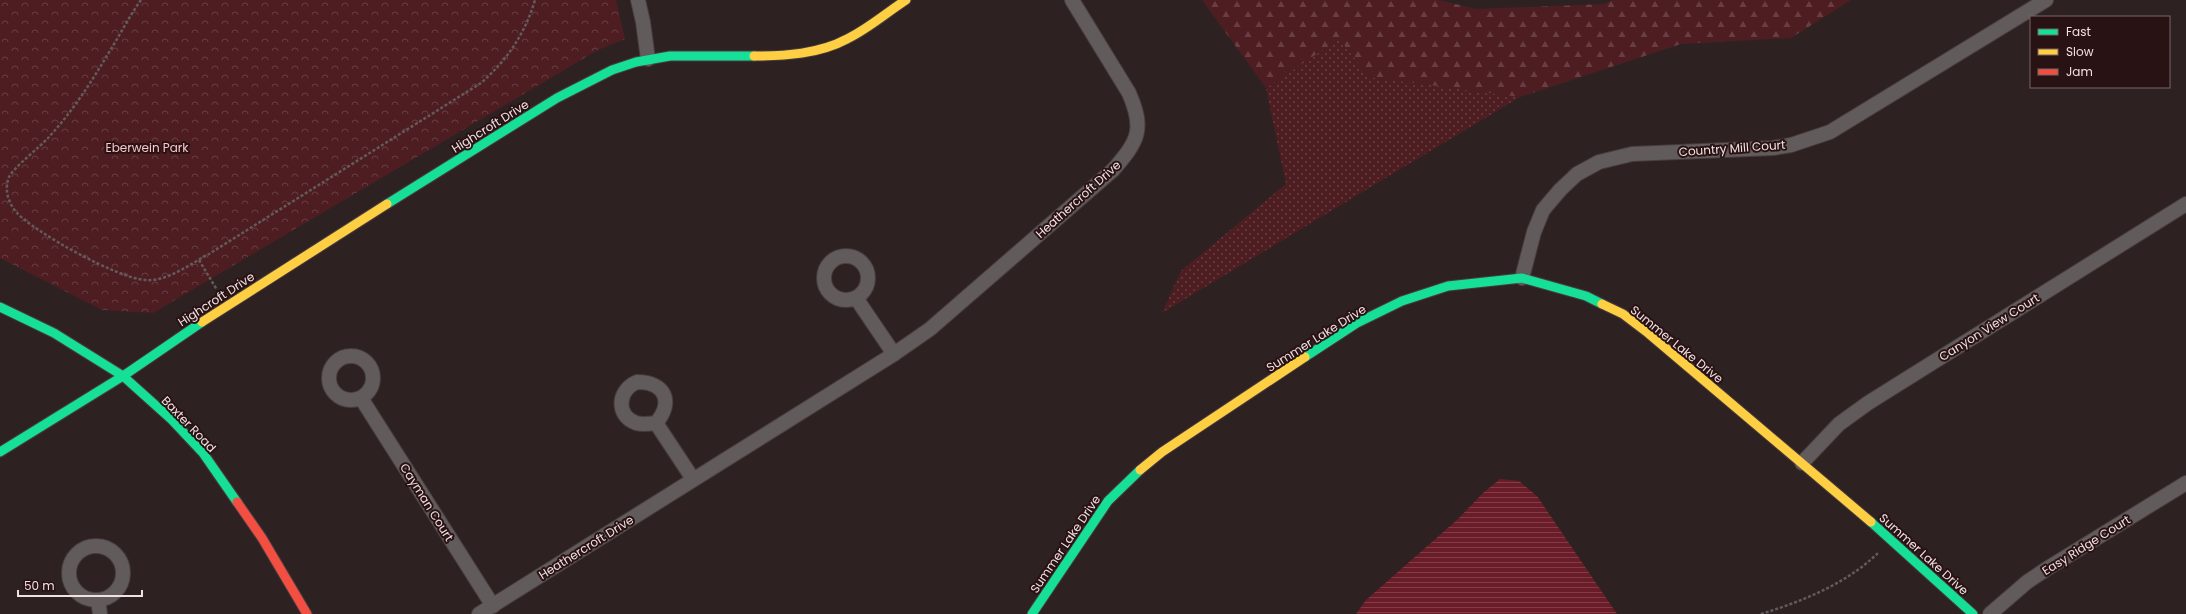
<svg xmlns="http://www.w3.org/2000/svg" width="2186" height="614" font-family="Poppins,sans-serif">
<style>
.grass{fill:url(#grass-dots)}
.forest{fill:url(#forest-firs)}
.park{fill:url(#park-crowns)}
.water{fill:url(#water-rules)}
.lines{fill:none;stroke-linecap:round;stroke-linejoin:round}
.street-casing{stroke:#483d3e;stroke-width:16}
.fast-casing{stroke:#483d3e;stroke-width:11}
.slow-casing{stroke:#483d3e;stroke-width:11}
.jam-casing{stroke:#483d3e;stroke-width:11}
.path{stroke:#635b5b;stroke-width:2.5;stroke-dasharray:3 2;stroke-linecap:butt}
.street{stroke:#615b5b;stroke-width:14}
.fast{stroke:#16e098;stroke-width:9}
.slow{stroke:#ffcf43;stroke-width:9}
.jam{stroke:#f24e42;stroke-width:9}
.labels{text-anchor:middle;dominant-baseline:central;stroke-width:4;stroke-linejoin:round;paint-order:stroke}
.street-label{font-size:12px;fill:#f1e1e1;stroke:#291214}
.park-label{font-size:12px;fill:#fac6c8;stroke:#291214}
</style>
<defs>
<pattern id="grass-dots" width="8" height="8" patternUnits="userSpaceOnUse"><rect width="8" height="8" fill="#4e1d22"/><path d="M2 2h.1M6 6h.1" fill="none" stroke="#683e42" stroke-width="1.8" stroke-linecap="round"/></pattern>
<pattern id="forest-firs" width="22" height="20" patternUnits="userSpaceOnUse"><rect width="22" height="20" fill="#4e1d22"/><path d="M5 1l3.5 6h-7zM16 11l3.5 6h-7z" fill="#683e42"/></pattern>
<pattern id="park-crowns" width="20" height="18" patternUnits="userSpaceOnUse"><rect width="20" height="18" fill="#4e1d22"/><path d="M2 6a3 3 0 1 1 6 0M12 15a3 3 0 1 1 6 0" fill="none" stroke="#683e42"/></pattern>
<pattern id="water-rules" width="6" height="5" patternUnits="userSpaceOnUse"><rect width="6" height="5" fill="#6a1c28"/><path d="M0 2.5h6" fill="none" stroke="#803d47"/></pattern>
</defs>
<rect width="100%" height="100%" fill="#2e2122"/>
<!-- grass -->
<path class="grass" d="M1339,39L1370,77L1520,97L1162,313L1181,271L1286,184L1266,88Z"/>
<!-- forest -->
<path class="forest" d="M1202,0H1439L1476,9L1604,4L1613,0H1851L1791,38L1681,44L1520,97L1370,77L1339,39L1266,88Z"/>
<!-- park -->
<path class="park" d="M0,0H616L625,39L598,50L153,313L102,310L0,258Z"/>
<!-- water -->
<path class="water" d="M1500,479L1519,481L1537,496L1617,614H1356L1366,600L1458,519L1483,493Z"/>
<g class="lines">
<!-- street casing -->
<g class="street-casing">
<g id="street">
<path d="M638,0L643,22L648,59"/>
<circle cx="846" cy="278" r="22"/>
<path d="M1522,278L1534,232L1543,210L1560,190L1577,174L1599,162L1632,154L1773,148L1791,145L1830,132L2046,0"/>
<path d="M856,298L894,354"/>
<circle cx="351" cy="378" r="22"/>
<path d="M637,382C665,382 674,402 656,423C649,424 643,425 636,423C615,415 618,390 637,382Z"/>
<path d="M361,398L493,606"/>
<path d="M656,423L693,479"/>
<path d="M1802,463L1839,424L1868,403L2186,204"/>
<circle cx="96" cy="573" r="27"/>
<path d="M98,600L100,614"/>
<path d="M479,614L894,354L930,329L1113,170C1138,141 1145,130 1129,93L1072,0"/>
<path d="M1990,614L2027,582L2048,568L2186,483"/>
</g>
</g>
<!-- fast casing -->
<g class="fast-casing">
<g id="fast">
<path d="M387,204L557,98L612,70L636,62L670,56H754"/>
<path d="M0,307L54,333L123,376L172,420L203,453L237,502"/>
<path d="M1305,357L1357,323L1402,301L1448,286L1522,278L1586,296L1602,304"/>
<path d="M0,452L123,376L202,322"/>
<path d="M1871,522L1973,614"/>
<path d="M1032,614L1108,501L1140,470"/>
</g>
</g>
<!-- slow casing -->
<g class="slow-casing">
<g id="slow">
<path d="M754,56C785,56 819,54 847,39C868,29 886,13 906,0"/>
<path d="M1602,304L1623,314L1648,333L1871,522"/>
<path d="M202,322L387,204"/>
<path d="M1140,470L1162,452L1305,357"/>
</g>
</g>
<!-- jam casing -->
<g class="jam-casing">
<path id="jam" d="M237,502L262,538L307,614"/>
</g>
<!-- path -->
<g class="path">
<path d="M141,0C130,15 121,33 111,49C92,81 73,111 48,138C40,147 13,168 9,177C4,189 8,203 17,213C36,233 117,278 145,280C167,282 190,264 209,254L481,83C507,60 525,34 535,0"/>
<path d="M199,260L217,290"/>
<path d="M1761,614C1803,601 1846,584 1878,553"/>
</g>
<!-- street -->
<use href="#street" class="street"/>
<!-- fast -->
<use href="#fast" class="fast"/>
<!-- slow -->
<use href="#slow" class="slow"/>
<!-- jam -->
<use href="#jam" class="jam"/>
</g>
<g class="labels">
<!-- street labels -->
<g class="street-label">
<text transform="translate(490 126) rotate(-32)">Highcroft Drive</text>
<text transform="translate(1732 148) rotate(-4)">Country Mill Court</text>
<text transform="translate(1078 199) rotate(-42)">Heathercroft Drive</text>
<text transform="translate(216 299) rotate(-33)">Highcroft Drive</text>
<text transform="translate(1989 327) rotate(-32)">Canyon View Court</text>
<text transform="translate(1316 338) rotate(-32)">Summer Lake Drive</text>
<text transform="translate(1677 344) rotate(39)">Summer Lake Drive</text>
<text transform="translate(189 424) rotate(46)">Baxter Road</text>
<text transform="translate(427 502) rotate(58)">Cayman Court</text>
<text transform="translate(1065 544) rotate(-56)">Summer Lake Drive</text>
<text transform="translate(2086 545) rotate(-32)">Easy Ridge Court</text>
<text transform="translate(586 547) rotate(-32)">Heathercroft Drive</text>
<text transform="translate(1924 554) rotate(42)">Summer Lake Drive</text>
</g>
<!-- park labels -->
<g class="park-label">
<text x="147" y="147">Eberwein Park</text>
</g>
</g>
<!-- legend -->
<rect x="2030" y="16" width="140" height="72" fill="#291214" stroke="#796566"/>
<rect x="2038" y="29" width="20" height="6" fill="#16e098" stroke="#796566"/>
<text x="2066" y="36" font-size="12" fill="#f1e1e1">Fast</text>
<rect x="2038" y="49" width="20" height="6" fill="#ffcf43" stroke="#796566"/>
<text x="2066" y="56" font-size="12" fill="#f1e1e1">Slow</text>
<rect x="2038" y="69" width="20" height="6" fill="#f24e42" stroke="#796566"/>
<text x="2066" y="76" font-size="12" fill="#f1e1e1">Jam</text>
<!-- scale -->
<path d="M18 590v6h124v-6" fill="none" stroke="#f1e1e1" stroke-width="2"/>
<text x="24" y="590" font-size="12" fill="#f1e1e1" stroke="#291214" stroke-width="3" paint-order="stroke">50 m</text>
</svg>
